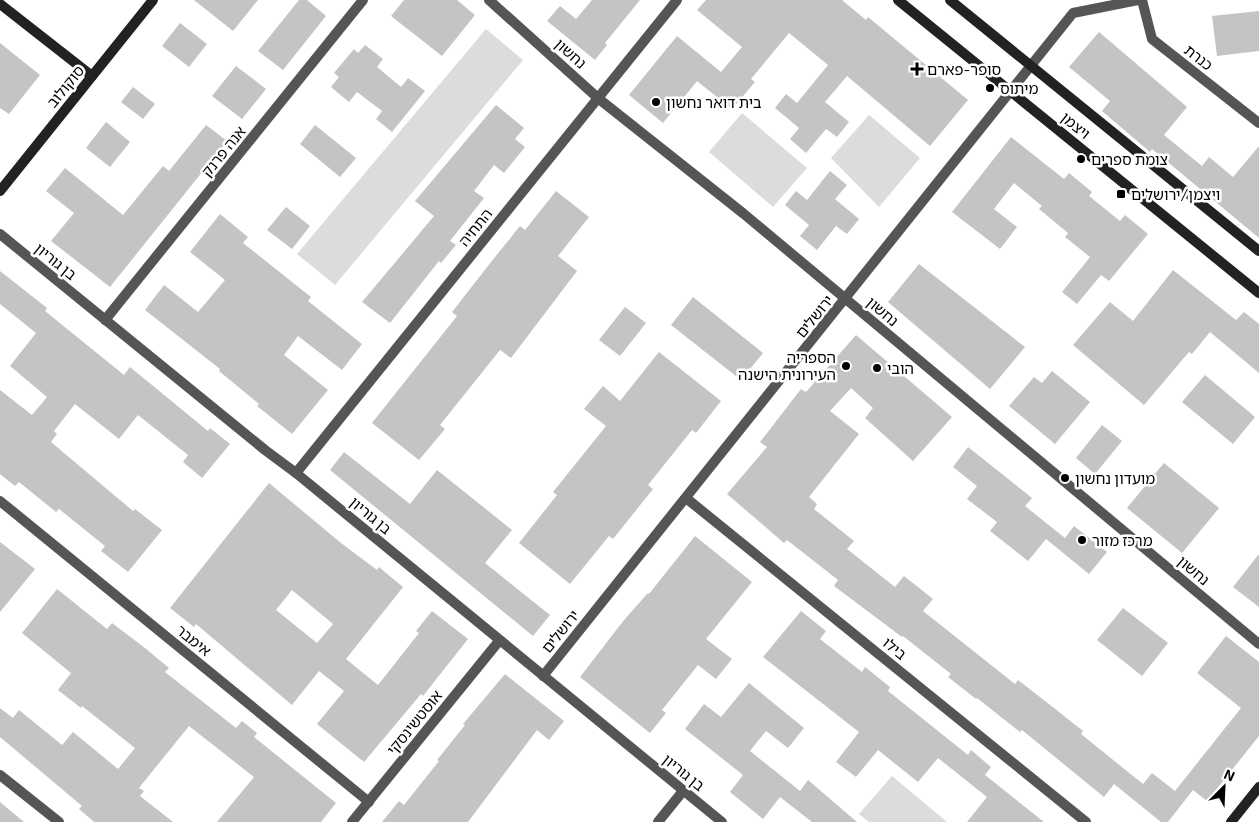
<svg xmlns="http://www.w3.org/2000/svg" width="1259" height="822" font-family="'Exo 2','Noto Sans Hebrew',sans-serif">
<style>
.green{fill:#dcdcdc}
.building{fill:#c4c4c4;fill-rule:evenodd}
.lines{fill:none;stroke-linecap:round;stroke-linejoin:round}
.street{stroke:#555;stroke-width:10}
.secondary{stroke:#222;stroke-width:10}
.poi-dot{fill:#000;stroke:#fff;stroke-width:2}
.labels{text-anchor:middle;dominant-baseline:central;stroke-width:5;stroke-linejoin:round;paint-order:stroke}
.street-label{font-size:15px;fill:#000;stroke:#fff}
.poi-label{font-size:15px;fill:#000;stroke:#fff;text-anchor:start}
</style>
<rect width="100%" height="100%" fill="#fff"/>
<!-- green -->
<g class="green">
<path d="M486,29L523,60L335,285L297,254Z"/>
<path d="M742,113L807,168L773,207L709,152Z"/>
<path d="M869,115L920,158L879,207L831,158Z"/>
<path d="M892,776L947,822H869L859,814Z"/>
</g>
<!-- building -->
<g class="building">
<path d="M194,0H258L233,31Z"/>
<path d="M299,0H307L326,16L283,70L258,51Z"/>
<path d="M404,0H457L475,15L442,56L391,16Z"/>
<path d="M592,0H640L605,43L607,45L595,60L547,21L560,6L576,19Z"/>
<path d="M706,0H842L866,20L868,17L968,100L930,146L847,76L825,102L849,122L837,137L826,129L806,153L790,139L799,128L775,108L786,94L797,103L828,65L789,33L751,79L755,82L732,109L697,81L663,123L629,95L677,36L721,72L742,47L697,10Z"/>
<path d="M1259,11V51L1217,56L1212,16Z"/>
<path d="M180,23L207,44L189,67L162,46Z"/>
<path d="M1099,32L1187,107L1164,135L1202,166L1209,157L1233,177L1259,146V238L1152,149L1150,152L1102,111L1110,101L1069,67Z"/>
<path d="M0,43L40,75L9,114L0,108Z"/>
<path d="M365,45L383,59L377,67L401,87L408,78L425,91L392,132L376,119L382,111L357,92L349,102L331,87L339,77L334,73L354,49L358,53Z"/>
<path d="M236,66L266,89L242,119L212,96Z"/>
<path d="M133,87L155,104L143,119L121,102Z"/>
<path d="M496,105L524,128L515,139L525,147L504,173L494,165L474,191L484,198L450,241L456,245L441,263L439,261L390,323L362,302L434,216L415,201Z"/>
<path d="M106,122L130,142L110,167L86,148Z"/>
<path d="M206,125L227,141L110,287L51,241L74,213L46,191L65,168L123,215L163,166L169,171Z"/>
<path d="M315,125L356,158L340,177L300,144Z"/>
<path d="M1011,137L1064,179L1069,173L1092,192L1089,196L1120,221L1125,215L1148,234L1109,281L1101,275L1077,304L1062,292L1090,257L1065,237L1068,233L1039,209L1042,206L1014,183L994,209L1017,227L1000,249L952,212Z"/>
<path d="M830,171L847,185L835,199L859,219L847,234L836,226L817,250L800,236L809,225L785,205L796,191L807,200Z"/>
<path d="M556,191L589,217L558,256L577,271L511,358L500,350L440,425L445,429L419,460L372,423L457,316L452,312L495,257L520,226L525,230Z"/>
<path d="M286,207L310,226L292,249L267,230Z"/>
<path d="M220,214L248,237L243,243L311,297L308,301L362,344L342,370L298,336L284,355L328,390L292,434L257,406L259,404L219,371L220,369L145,310L164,285L198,312L225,280L190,252Z"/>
<path d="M919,264L1025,347L990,389L888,302Z"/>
<path d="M1173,270L1236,320L1244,312L1259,324V373L1210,332L1192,354L1189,352L1144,405L1073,345L1110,302L1133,321Z"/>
<path d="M0,271L47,308L45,311L124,375L130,367L208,431L210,428L230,444L202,478L183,462L188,455L138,415L119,439L75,404L54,431L57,434L51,442L133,511L135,509L162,530L128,572L101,551L105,546L59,509L56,512L19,482L15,486L0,474V390L32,415L47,397L10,366L36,333L0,304Z"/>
<path d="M693,297L763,353L741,380L671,325Z"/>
<path d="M625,307L646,323L620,356L599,340Z"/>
<path d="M856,335L952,417L913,461L865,418L873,408L851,388L830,411L859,434L809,497L817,504L814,509L854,541L847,549L895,587L904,576L933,599L923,611L1015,684L1018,680L1054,708L1083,731L1081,734L1143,784L1152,773L1175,791L1241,708L1197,673L1226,636L1259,662V736L1207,801L1193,790L1168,822H1161L1114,784L1104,797L1022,730L1020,732L977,698L976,699L948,677L951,674L903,636L902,637L834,586L838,580L787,540L784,543L727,494L767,447L760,442L801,389L806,392Z"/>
<path d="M659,352L721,401L696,433L692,430L648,485L653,489L613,539L609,536L570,584L519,543L557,495L553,492L606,426L584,409L603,386L620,401Z"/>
<path d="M1052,371L1090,402L1055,444L1009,406L1034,377L1042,383Z"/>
<path d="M1205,375L1255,417L1233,444L1182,402Z"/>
<path d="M1102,425L1122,441L1095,474L1076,458Z"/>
<path d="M968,447L1032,498L1025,506L1065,538L1074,526L1107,552L1089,574L1046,539L1028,561L990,531L997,522L967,499L977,486L953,467Z"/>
<path d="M344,452L410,504L437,470L512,530L485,563L550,615L533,636L330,470Z"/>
<path d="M1164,463L1219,508L1182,553L1127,508Z"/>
<path d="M269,483L341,543L377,570L379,567L403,587L346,659L378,685L419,633L416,631L432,611L468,639L423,696L421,694L364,762L317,724L344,691L319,671L292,705L196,624L194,627L170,608ZM292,590L333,624L317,643L276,610Z"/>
<path d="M695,536L752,582L706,639L732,659L716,679L698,665L662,710L666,713L650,733L580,677L624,620L648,593L649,594Z"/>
<path d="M0,542L35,569L0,612Z"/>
<path d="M1259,554V607L1233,587Z"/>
<path d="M57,589L107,629L112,623L145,648L169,668L165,672L236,728L242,721L257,733L254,737L336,803L321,822H217L254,777L189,726L139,788L144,791L140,796L173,822H94L79,809L82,806L0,737V708L13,718L19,710L62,745L73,732L118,769L135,748L82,706L81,708L58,690L71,673L22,633Z"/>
<path d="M1123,608L1168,643L1142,676L1097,640Z"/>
<path d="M801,611L826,631L820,639L862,672L865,667L890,687L888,691L968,755L971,750L991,767L985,775L1044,822H967L987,797L938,758L918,782L878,750L856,777L836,762L859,732L763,657Z"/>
<path d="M505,674L564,721L549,740L537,730L468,822H382L399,801L404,805L439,761L437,760L465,725L463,724Z"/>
<path d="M749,683L804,728L788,748L766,731L750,751L800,791L808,780L857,822H812L780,797L763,819L730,792L743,775L685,729L704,704L721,717Z"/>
<path d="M0,802L24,822H0Z"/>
</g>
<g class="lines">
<!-- street -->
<g class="street">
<path d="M489,0L599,99L744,214L1259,644"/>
<path d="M1142,0L1152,39L1259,123"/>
<path d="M0,234L265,450L296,473L722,822"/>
<path d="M105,320L363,0"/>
<path d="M296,473L677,0"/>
<path d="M686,498L1086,822"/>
<path d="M0,501L369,802"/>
<path d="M543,676L1073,13L1138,0"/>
<path d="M0,775L59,822"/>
<path d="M352,822L499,641"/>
<path d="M658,822L683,791"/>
</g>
<!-- secondary -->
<g class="secondary">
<path d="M898,0L1259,293"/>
<path d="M950,0L1259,251"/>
<path d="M0,4L92,76"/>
<path d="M0,191L153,0"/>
<path d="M1231,822L1259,787"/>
</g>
</g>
<!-- markers -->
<g class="poi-dot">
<path d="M914.5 61.5h5v5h5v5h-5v5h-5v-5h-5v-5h5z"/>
<circle cx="990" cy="88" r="5"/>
<circle cx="656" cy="102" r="5"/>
<circle cx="1081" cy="159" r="5"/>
<rect x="1116" y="189" width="10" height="10" rx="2.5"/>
<circle cx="846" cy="366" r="5"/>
<circle cx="877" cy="368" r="5"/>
<circle cx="1065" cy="478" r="5"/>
<circle cx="1082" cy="540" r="5"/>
</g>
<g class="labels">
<!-- street labels -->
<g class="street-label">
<text transform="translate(571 53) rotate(42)">נחשון</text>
<text transform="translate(1199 57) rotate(38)">כנרת</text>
<text transform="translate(65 86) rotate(-51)">סוקולוב</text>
<text transform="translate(1076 125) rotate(39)">ויצמן</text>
<text transform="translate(223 151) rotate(-51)">אנה פרנק</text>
<text transform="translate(475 227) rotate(-51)">התחיה</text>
<text transform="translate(56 261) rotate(39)">בן גוריון</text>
<text transform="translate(883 311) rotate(40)">נחשון</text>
<text transform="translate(814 316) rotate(-51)">ירושלים</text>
<text transform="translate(371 515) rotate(40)">בן גוריון</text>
<text transform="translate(1194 570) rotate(40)">נחשון</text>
<text transform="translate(560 631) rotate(-51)">ירושלים</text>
<text transform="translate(194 640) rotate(39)">אימבר</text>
<text transform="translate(895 648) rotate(39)">בילו</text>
<text transform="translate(414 722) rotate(-51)">אוסטשינסקי</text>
<text transform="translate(684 772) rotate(39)">בן גוריון</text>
</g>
<!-- poi labels -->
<g class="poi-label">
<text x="927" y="69">סופר-פארם</text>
<text x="1000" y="88">מיתוס</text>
<text x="666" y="102">בית דואר נחשון</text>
<text x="1091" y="159">צומת ספרים</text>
<text x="1131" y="194">ויצמן/ירושלים</text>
<text x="836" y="357" text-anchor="end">הספריה<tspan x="836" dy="17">העירונית הישנה</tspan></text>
<text x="887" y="368">הובי</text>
<text x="1075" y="478">מועדון נחשון</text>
<text x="1092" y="540">מרכז מזור</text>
</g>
</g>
<!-- north arrow -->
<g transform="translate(1224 787) rotate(24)" stroke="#ffffff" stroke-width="4" paint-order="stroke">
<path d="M0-4L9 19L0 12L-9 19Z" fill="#000000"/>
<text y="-8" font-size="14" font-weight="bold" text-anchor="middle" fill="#000000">N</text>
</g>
</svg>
